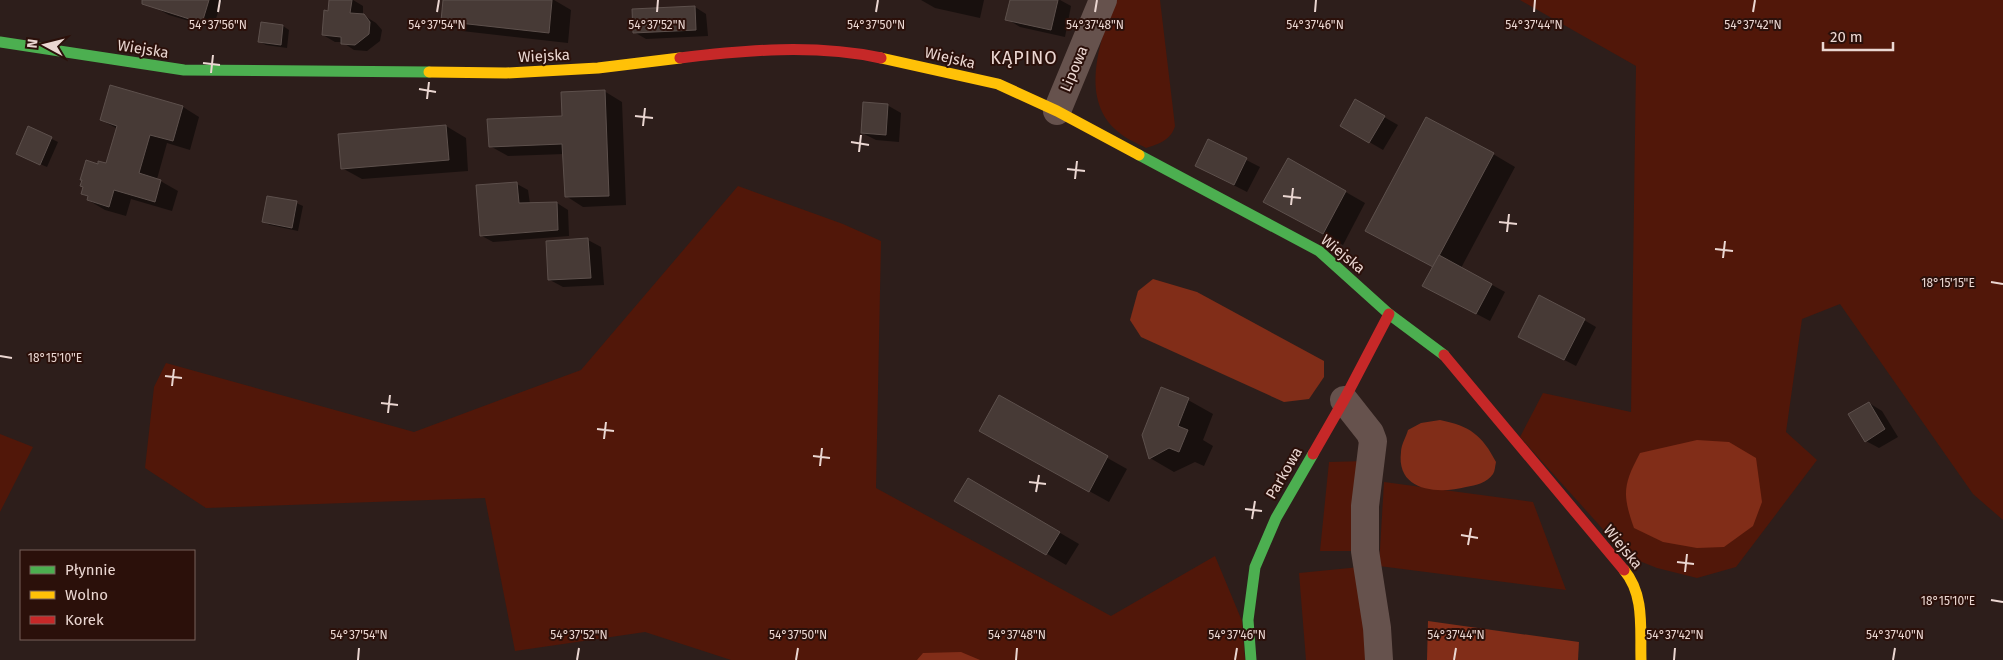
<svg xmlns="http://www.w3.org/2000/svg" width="2003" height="660" font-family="'Fira Sans',sans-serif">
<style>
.green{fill:#511709}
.water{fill:#812d18}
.shadow{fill:#0007}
.building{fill:#473a36;stroke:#5d504c}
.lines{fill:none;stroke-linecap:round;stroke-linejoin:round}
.street{stroke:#66524d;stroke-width:28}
.fast{stroke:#4caf50;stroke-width:11}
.slow{stroke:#ffc107;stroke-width:11}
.jam{stroke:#c62828;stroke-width:11}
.ticks{fill:none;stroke:#ebd7d2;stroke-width:2}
.labels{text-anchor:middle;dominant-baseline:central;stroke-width:4;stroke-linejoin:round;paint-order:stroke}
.street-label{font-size:15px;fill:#ebd7d2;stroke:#2b100a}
.quarter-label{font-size:18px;letter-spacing:1px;fill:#ebd7d2;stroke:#2b100a}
.ticks-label{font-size:12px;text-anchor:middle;fill:#ebd7d2;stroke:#2b100a;stroke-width:4;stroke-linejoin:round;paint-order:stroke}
</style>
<rect width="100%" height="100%" fill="#2d1e1b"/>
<!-- green -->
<g class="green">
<path d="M1115,0H1160L1175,126C1171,140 1159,144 1146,148C1137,143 1124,138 1116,130C1079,97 1101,38 1115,0Z"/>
<path d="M1520,0H2003V520L1973,494L1840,304L1802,319L1786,432L1817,460L1736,567L1697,578L1657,568L1627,556L1520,437L1543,393L1631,412L1636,66Z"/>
<path d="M738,186L843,224L881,241L876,488L1111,616L1215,556L1242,621L1245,660H731L645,632L515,651L485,498L206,508L145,468L154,387L166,363L414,432L581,370Z"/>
<path d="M0,434L33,447L0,512Z"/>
<path d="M1368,461L1363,551H1320L1329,462Z"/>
<path d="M1384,482L1533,502L1566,590L1379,566Z"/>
<path d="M1360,567L1367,660H1306L1299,573Z"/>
</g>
<!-- water -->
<g class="water">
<path d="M1153,279L1197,292L1324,361V377L1309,399L1284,402L1141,337L1130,320L1138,291Z"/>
<path d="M1440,420C1470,426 1482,435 1496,462C1495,466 1495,471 1493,474C1487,483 1476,485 1466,487C1439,494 1396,492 1401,452C1401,445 1406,437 1408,430L1421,423Z"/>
<path d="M1697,440L1729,442L1756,458L1762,502L1753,526L1724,547L1697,548L1663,542L1634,528C1622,494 1623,485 1640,453Z"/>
<path d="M1428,621L1579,642L1578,660H1427Z"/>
<path d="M961,652L980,660H917L923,653Z"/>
</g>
<!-- shadow -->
<g class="shadow">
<path d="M161,0H222L213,28L169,15L158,9Z"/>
<path d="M330,0H353L363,6V15L376,23L382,30L380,41L367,51L354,50L342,42H335L323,35Z"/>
<path d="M445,0H554L571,10L568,43L462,31L442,20Z"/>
<path d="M921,0H984L980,18L935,8Z"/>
<path d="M1011,0H1060L1071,6L1065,37L1020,27L1007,19Z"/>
<path d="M695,7L706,14L708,36L646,39L634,32Z"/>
<path d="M262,23L283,26L289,30L287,48L266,45L260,42Z"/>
<path d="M604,91L622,102L626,205L583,207L566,196L564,154L508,156L490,146L563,117Z"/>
<path d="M1356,101L1398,125L1383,150L1342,126Z"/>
<path d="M887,105L901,113L899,142L876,140L862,133Z"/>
<path d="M183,107L199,117L190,150L167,143L157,179L178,191L172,211L131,199L126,216L105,210L88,200L89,197L82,194L99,166L107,165L118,129L101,120Z"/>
<path d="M446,126L466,138L468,171L362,179L342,168Z"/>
<path d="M29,128L58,142L47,167L24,157Z"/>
<path d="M1209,141L1260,167L1247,192L1210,173Z"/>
<path d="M1493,154L1515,167L1461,268L1505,292L1490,321L1437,293L1434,267L1389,243Z"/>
<path d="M1288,159L1365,203L1343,245L1285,213Z"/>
<path d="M517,184L528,190L530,204L557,203L568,210L569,236L493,242L482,236Z"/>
<path d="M296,203L303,206L298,231L270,225L263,222Z"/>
<path d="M588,240L601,247L604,285L563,287L550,280Z"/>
<path d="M1584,320L1596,327L1576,366L1532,343Z"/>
<path d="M999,397L1127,469L1109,502L1000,442Z"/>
<path d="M1188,400L1213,414L1203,440L1213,446L1204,466L1195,462L1174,472L1150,458Z"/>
<path d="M1869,403L1882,411L1898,437L1879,448L1866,441Z"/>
<path d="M968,479L1079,544L1066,565L956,500Z"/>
</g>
<!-- building -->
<g class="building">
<path d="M142,0H209L202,23L142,4Z"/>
<path d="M329,0H352L350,13L364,14L370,22L369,34L355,45L341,44V37L322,35L324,10L328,11Z"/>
<path d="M443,0H552L549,33L441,21Z"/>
<path d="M1010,0H1058L1051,30L1005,20Z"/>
<path d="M695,6L696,30L633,33L632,9Z"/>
<path d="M261,22L283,25L281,45L258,42Z"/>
<path d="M110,85L183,106L173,141L150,135L139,173L161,180L155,202L114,190L109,207L87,200L88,196L81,194L83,187L80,186L82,180H80L86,160L98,164V161L106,163L117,126L100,120Z"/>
<path d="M605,90L609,196L565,197L562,144L489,147L487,119L562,116L561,92Z"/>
<path d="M1355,99L1385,116L1369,143L1340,126Z"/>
<path d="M863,102L888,104L886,135L861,133Z"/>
<path d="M1426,117L1494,153L1433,267L1365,231Z"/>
<path d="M446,125L449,160L341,169L338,134Z"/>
<path d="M28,126L52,137L40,165L16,154Z"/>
<path d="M1208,139L1247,158L1234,185L1195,166Z"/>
<path d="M1288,158L1346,191L1323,234L1263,202Z"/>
<path d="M517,182L519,203L557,202L558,230L480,236L476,185Z"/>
<path d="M267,196L297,201L292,228L262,222Z"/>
<path d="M588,238L591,278L548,280L546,241Z"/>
<path d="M1439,255L1492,284L1476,314L1422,286Z"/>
<path d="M1539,295L1585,319L1564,360L1518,337Z"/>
<path d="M1161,387L1189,398L1178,426L1188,430L1179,452L1169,448L1149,459L1142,435Z"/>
<path d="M999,395L1108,456L1089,492L979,431Z"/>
<path d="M1869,402L1885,429L1865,442L1848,414Z"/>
<path d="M968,478L1060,532L1046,555L954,501Z"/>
</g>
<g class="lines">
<!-- street -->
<g class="street">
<path d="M1057,111L1103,0"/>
<path d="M1344,400L1370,433L1373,441L1365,506V551L1377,628L1379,660"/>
</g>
<!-- fast -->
<g class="fast">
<path d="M0,42L184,70L429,72"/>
<path d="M1139,155L1319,251L1389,314L1444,355"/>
<path d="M1251,660L1248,620L1255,567L1276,518L1313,454"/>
</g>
<!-- slow -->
<g class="slow">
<path d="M881,58L998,84L1057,111L1139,155"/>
<path d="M429,72L506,73L598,68L680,58"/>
<path d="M1624,570C1645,595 1640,629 1641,660"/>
</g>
<!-- jam -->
<g class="jam">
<path d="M680,58C746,50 815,44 881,58"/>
<path d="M1444,355L1624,570"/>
<path d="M1313,454L1344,400L1389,314"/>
</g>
</g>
<!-- ticks -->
<path class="ticks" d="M218,12L220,0M437,12L439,0M657,12L658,0M876,12L878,0M1095,12L1097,0M1315,12L1316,0M1534,12L1535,0M1753,12L1755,0M203,63L220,65M211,73L213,55M419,89L436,92M427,99L429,82M635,116L653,118M643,126L645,108M851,142L869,145M859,152L861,135M1067,169L1085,171M1075,179L1077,161M1283,196L1301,198M1291,205L1293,188M1499,222L1517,224M1507,232L1509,214M1715,249L1733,251M1723,258L1725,241M1991,282L2003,284M0,356L12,358M165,376L182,378M172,386L174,369M381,403L398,405M388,413L390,395M597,429L614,431M604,439L606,422M813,456L830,458M820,466L822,448M1029,482L1046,484M1036,492L1039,475M1245,509L1262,511M1252,519L1255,501M1461,535L1478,538M1468,545L1471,528M1677,562L1694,564M1685,572L1687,554M1991,600L2003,602M358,660L359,648M577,660L579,648M796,660L798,648M1016,660L1017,648M1235,660L1237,648M1454,660L1456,648M1674,660L1675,648M1893,660L1895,648"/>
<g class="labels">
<!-- street labels -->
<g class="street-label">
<text transform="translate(143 49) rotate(9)">Wiejska</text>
<text transform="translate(544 56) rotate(-3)">Wiejska</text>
<text transform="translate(950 58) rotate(13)">Wiejska</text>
<text transform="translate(1074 69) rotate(-67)">Lipowa</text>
<text transform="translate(1343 254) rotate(39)">Wiejska</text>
<text transform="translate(1284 473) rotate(-60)">Parkowa</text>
<text transform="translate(1623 547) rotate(51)">Wiejska</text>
</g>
<!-- quarter labels -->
<g class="quarter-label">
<text x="1024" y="58">KĄPINO</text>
</g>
</g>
<g class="ticks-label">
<text x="218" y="29">54°37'56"N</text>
<text x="437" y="29">54°37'54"N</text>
<text x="657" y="29">54°37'52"N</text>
<text x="876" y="29">54°37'50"N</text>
<text x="1095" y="29">54°37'48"N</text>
<text x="1315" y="29">54°37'46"N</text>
<text x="1534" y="29">54°37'44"N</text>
<text x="1753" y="29">54°37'42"N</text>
<text x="1948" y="287">18°15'15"E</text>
<text x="55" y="362">18°15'10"E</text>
<text x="1948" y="605">18°15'10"E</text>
<text x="359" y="639">54°37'54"N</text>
<text x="579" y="639">54°37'52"N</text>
<text x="798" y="639">54°37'50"N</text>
<text x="1017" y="639">54°37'48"N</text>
<text x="1237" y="639">54°37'46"N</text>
<text x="1456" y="639">54°37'44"N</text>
<text x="1675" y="639">54°37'42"N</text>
<text x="1895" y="639">54°37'40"N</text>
</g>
<!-- legend -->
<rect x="20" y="550" width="175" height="90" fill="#2b100a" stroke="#78605a"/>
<rect x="30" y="566" width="25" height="8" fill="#4caf50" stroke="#78605a"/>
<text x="65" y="575" font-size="15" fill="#ebd7d2">Płynnie</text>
<rect x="30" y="591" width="25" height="8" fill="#ffc107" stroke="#78605a"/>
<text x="65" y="600" font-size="15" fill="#ebd7d2">Wolno</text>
<rect x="30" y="616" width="25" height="8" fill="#c62828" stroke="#78605a"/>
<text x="65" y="625" font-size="15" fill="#ebd7d2">Korek</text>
<!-- north arrow -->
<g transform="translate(45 45) rotate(277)" stroke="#2b100a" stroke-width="4" paint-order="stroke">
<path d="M0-4L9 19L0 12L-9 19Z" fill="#ebd7d2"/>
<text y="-8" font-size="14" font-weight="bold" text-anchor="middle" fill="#ebd7d2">N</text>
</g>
<!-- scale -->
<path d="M1823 42v8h70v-8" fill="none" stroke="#ebd7d2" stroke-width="2.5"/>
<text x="1830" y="42" font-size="15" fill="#ebd7d2" stroke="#2b100a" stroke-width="4" paint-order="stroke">20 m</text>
</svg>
